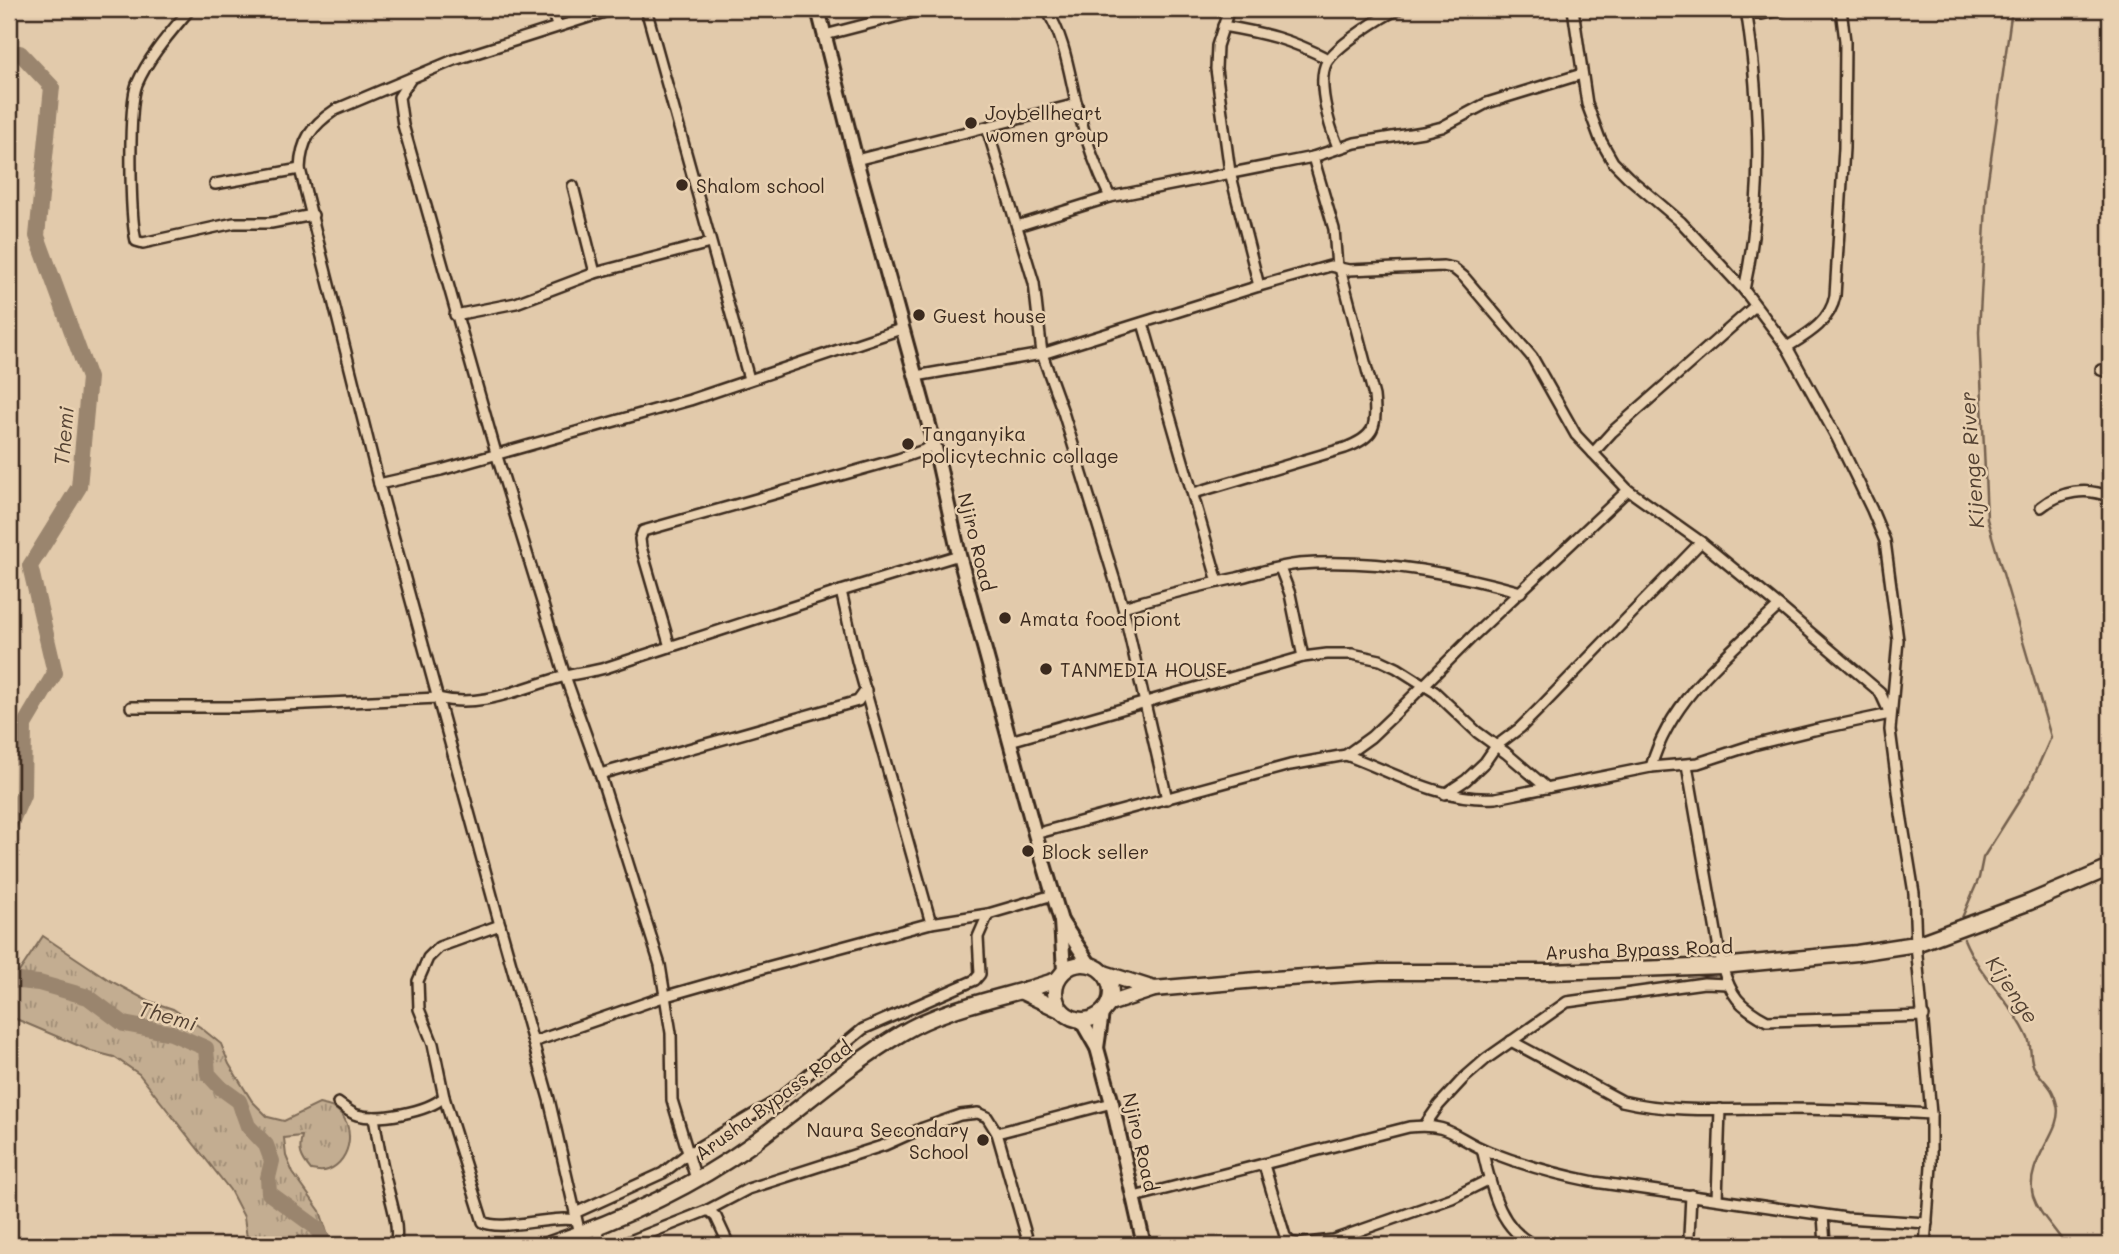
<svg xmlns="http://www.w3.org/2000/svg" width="2119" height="1254" font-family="Mali,sans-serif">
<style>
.grass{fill:url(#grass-tufts);stroke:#7f6c58;stroke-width:2}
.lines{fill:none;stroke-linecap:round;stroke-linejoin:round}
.stream{stroke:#74614e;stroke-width:2.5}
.river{stroke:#9a856e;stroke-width:16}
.street-casing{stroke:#3b2a1e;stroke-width:14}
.secondary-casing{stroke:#3b2a1e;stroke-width:18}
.primary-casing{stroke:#3b2a1e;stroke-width:19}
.street{stroke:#e9d1b1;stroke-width:9}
.secondary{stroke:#e9d1b1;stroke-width:12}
.primary{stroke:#e9d1b1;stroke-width:14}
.poi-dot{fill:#3b2a1e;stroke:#e9d1b1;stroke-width:2.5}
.labels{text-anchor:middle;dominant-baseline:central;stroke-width:5;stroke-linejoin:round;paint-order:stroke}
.poi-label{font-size:19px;fill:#3b2a1e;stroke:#e9d1b1;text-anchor:start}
.street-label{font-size:19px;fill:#3b2a1e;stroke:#e9d1b1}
.water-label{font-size:21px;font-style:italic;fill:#534132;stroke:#e9d1b1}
</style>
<defs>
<pattern id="grass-tufts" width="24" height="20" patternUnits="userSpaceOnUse" patternTransform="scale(1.75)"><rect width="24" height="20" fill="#c3ad91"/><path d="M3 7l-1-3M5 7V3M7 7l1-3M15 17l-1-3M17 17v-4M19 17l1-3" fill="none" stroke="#a08d76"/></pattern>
</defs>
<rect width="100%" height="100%" fill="#e2caab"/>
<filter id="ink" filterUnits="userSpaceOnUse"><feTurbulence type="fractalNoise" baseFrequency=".0143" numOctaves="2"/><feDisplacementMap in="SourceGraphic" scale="14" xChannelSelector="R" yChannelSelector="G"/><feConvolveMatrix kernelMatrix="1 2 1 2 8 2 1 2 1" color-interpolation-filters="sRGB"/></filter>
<g filter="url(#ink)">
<!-- grass -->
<path class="grass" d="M43,936L109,980L146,1000L173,1009L200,1027L221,1044L229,1064L252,1101L268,1117L284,1121L319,1104C323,1105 331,1106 335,1109C357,1123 352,1161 328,1170C323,1172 316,1171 311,1170C301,1158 298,1151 302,1136L284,1138L286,1156L293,1173L320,1211L331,1245H248L244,1217L230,1190L139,1074L114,1057L91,1051L9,1016V987Z"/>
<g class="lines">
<!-- stream -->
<g class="stream">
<path d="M1961,920L1979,878L1983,858L2031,782L2051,737L1987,519L1979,332L1987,187L2012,9"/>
<path d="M1964,939C1979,976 2012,1002 2028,1038C2032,1047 2029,1061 2035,1069C2045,1084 2052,1084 2057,1105C2064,1131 2024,1161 2033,1196C2039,1215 2056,1229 2065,1245"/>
</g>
<!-- river -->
<g class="river">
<path d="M9,54L20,53L52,87L37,236L89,378L79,487L30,566L55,673L24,725L23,795L9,827"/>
<path d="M9,980L39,983L88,997L124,1024L171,1033L206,1048L208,1074L221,1088L239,1101L248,1126L266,1145L272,1161L268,1178L269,1193L317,1228L324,1245"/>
</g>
<!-- street casing -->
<g class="street-casing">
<g id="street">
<path d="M190,9C171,32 149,56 137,84C128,107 130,215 136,241L143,243L234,223H271L313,215"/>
<path d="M551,9L557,25"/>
<path d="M646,9L749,379"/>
<path d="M1046,9C1065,38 1069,73 1077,106C1085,137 1095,167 1110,197"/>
<path d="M1229,9L1217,46L1216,69L1230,172L1259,286"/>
<path d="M1573,9L1587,104L1600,139L1613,162L1628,177L1681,222L1744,290L1787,347L1837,438L1872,510L1885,541L1898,640L1890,730L1901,814L1914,893L1916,944L1931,1114V1166L1925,1245"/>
<path d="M1746,11L1762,14L1785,9"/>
<path d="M1223,26C1264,33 1290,39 1328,59"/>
<path d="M825,35L925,9"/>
<path d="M410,80L399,97L403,125L496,453L565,676L600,774L660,965L671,1033L672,1100L696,1179"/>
<path d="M987,128L1034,283L1042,354L1063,412L1123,607L1167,799"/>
<path d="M1338,147C1330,128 1314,77 1329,59C1340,44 1382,16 1399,9"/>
<path d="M1313,157L1334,229L1337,267"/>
<path d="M856,160L1077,104"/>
<path d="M215,184L300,169"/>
<path d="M573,186L595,273"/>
<path d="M1017,226L1110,197L1313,157L1355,143L1423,132L1442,127L1487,103L1582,74"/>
<path d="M1744,290C1764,199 1760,100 1746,9"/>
<path d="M455,315L516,303L595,273L710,243"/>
<path d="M1143,323L1218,582"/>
<path d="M1787,347C1808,334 1830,322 1835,296L1844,148L1845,41L1841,9"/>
<path d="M2101,370L2110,372"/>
<path d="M916,376L1042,354L1259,286L1330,266L1349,270L1443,266L1453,268L1464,277L1532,357L1576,435L1628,490L1701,542L1779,606L1880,692L1890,714L1814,730L1753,745L1698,763L1651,767L1496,798C1443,802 1395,773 1346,755"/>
<path d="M1593,453L1612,432L1755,306"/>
<path d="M379,484L441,470L690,400L901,329"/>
<path d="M1194,493L1345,448C1375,437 1377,427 1374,396L1340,268"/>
<path d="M2041,507C2061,491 2087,487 2110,497"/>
<path d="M1280,568L1290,594L1303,657"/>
<path d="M841,591L857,661L931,923"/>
<path d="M1123,607C1161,596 1198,586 1237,578C1258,573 1278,566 1299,564C1374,558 1450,572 1521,592"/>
<path d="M670,647L641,547L640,539L643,531L898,459L924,450L934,443"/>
<path d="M131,707H241L438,698C481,709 521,688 562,677C576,673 591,672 605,668L841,591L959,555"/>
<path d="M1010,741L1303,657L1327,654H1352L1380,660L1397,668L1435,692L1477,732L1506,753L1547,788"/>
<path d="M1687,765L1722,966C1731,996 1739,1006 1767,1021L1924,1016"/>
<path d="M1651,767C1670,699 1729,653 1779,606"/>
<path d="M600,774L858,701L866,690"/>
<path d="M1445,794L1466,780L1485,762L1496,746L1520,728L1542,706L1701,542"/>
<path d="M1035,834L1290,765L1346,755L1371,737L1394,715L1472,637L1628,490"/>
<path d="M500,925L439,947L428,958L418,981L419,1009L433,1044L444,1097L483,1222C502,1232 550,1215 576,1220"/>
<path d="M1511,1041L1622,1101C1672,1113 1725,1109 1776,1109C1828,1109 1879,1111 1931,1114"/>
<path d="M533,1042L666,996L764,968L931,923L988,914L1053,895"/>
<path d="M338,1103C344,1107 350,1113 357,1115C379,1121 427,1112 444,1097"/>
<path d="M374,1117C377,1136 380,1156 385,1176C390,1200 399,1220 396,1245"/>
<path d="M1425,1125L1439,1105L1463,1079L1486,1059L1567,1002L1704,983L1728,984"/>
<path d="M997,1133L1112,1103"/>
<path d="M1482,1149C1491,1185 1498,1229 1535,1245"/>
<path d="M1264,1165L1285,1236L1290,1242L1298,1244L1333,1240L1452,1198L1490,1179"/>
<path d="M1691,1195L1689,1236L1691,1245"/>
<path d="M1134,1197L1409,1127C1451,1122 1455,1139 1490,1152C1523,1165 1560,1175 1595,1182L1846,1218L1927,1223"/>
<path d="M1717,1199L1720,1109"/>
<path d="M9,1206V1214"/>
<path d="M708,1210L748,1189L885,1145L923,1128L960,1115L978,1113L987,1117L997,1133L1029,1245"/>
<path d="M575,1213L663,1173L687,1154L776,1101L863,1029L975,980L980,974L978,937L988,914"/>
<path d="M1823,1215L1825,1245"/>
<path d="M596,1228L602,1245"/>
<path d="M580,1234L549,1099L500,925L379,484L300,169C301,141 311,126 335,110L454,60L614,9"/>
<path d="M620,1245L708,1210L716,1217L729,1245"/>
</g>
</g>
<!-- secondary casing -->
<g class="secondary-casing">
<g id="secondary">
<path d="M818,9L856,160L934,443L959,555L1035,834L1061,921L1064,971"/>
<path d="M1061,921L1090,965"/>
<path d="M1081,1020L1097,1048L1112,1103L1144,1245"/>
<path d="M1097,1048L1102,1013"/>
</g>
</g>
<!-- primary casing -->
<g class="primary-casing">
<g id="primary">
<circle cx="1083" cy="992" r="28"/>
<path d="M1104,973L1154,989"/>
<path d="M1022,992L1062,1011"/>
<path d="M1109,1004L1154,989L1257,980L1380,972H1551L1722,966L1857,953L1916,944L2030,902L2110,868"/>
<path d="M547,1245C618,1221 691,1188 752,1144C802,1107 848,1065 902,1033C947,1006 1007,997 1057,980"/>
</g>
</g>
<!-- street -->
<use href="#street" class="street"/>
<!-- secondary -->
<use href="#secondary" class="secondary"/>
<!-- primary -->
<use href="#primary" class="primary"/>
</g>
</g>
<!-- markers -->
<g class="poi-dot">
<circle cx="971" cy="123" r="7"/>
<circle cx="682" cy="185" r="7"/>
<circle cx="919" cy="315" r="7"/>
<circle cx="908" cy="444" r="7"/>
<circle cx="1005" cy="618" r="7"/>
<circle cx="1046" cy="669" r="7"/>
<circle cx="1028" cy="851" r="7"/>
<circle cx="983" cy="1140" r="7"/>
</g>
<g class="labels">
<!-- poi labels -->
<g class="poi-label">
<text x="985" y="112">Joybellheart<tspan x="985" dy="22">women group</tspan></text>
<text x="696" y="185">Shalom school</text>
<text x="933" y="315">Guest house</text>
<text x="922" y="433">Tanganyika<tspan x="922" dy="22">policytechnic collage</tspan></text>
<text x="1019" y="618">Amata food piont</text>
<text x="1060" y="669">TANMEDIA HOUSE</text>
<text x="1042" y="851">Block seller</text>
<text x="969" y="1129" text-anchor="end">Naura Secondary<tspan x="969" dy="22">School</tspan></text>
</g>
<!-- street labels -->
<g class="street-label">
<text transform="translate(977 542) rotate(76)">Njiro Road</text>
<text transform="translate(1639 949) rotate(-2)">Arusha Bypass Road</text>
<text transform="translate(773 1100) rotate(-36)">Arusha Bypass Road</text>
<text transform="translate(1141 1142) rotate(77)">Njiro Road</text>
</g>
<!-- water labels -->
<g class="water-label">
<text transform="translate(63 436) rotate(-85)">Themi</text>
<text transform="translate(1971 460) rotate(-94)">Kijenge River</text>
<text transform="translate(2013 989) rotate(56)">Kijenge</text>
<text transform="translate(168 1015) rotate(16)">Themi</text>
</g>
</g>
<!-- margin -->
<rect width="2119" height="1254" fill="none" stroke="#e9d1b1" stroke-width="35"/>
<rect x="18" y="18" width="2084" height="1219" fill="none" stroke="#3b2a1e" stroke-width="2.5" filter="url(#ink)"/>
</svg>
